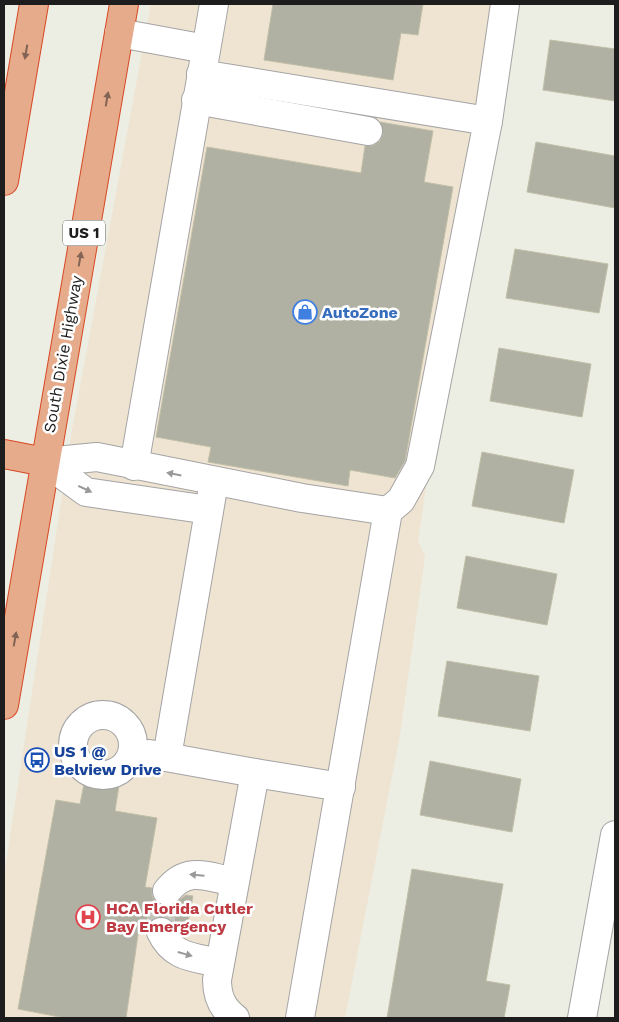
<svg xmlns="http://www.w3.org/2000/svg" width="619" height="1022" font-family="'Work Sans',sans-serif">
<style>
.commercial{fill:#efe3d2}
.building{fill:#b0b0a3;stroke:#c0bfa6}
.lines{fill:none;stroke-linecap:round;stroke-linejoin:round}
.minor-tunnel{stroke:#c3c4bb;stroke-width:28;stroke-dasharray:28 14;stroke-linecap:butt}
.minor-casing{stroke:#a4a4a4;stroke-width:30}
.highway-casing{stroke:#d84825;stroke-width:30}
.minor{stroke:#fff;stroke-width:28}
.highway{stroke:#e6ab8b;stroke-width:28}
.oneway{fill:#826454}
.oneway2{fill:#999}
.labels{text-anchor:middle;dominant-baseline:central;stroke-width:5;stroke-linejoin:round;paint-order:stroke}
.shield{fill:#fff;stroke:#616161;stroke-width:1}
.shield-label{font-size:15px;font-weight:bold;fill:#1d1d1d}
.shop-label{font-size:16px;font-weight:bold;fill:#366cbe;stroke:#fff;text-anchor:start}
.street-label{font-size:16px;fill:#1d1d1d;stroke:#fff}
.transit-label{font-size:16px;font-weight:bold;fill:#164399;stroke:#fff;text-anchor:start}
.health-label{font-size:16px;font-weight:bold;fill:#be3a42;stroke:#fff;text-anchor:start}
</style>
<rect width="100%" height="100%" fill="#eceee3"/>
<!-- commercial -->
<path class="commercial" d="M151,4H498L418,541L425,556L400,735L345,1018H4V876L72,430Z"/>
<!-- building -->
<g class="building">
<path d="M273,4H423L418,35L401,33L393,80L264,60Z"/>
<path d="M550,40L615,49V101L543,90Z"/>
<path d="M380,122L433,131L424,182L453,187L405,461L395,478L350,470L348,486L208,462L211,447L156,437L207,147L361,173L365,146L374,145L380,141L383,134Z"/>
<path d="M536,142L615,156V208L527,192Z"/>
<path d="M515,249L608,264L599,313L506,298Z"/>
<path d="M499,348L591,364L582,417L490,401Z"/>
<path d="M482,452L574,470L564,523L472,506Z"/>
<path d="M466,556L557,574L547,625L457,608Z"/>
<path d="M447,661L539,676L530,731L438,716Z"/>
<path d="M430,761L521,779L512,832L420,815Z"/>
<path d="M86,774L120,779L115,811L157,818L145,887L152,888V896L156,902L163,906H171L186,895L193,896L186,935L181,934L169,919L162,916L153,919L146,929L139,928L126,1018H65L18,1009L56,800L80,804Z"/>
<path d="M412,869L503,884L486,981L510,985L504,1018H387Z"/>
</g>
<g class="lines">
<!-- minor-tunnel -->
<path class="minor-tunnel" d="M161,932V913L167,891"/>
<!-- minor casing -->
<g class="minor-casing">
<g id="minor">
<path d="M119,33L206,49"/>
<path d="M201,74L488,121L420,466L401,500L388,511"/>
<path d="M196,100L368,131"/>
<path d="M488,121L505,4"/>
<path d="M45,462L97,457L302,498L388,511L300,1018"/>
<path d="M45,462L86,492L209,510"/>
<path d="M134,466L214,4"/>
<circle cx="103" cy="745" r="30"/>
<path d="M149,754L255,773"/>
<path d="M167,757L214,482"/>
<path d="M167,891C187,866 206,876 234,882"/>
<path d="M161,932C173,958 194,957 219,963"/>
<path d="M235,1018C222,1008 217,996 217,980L255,773L341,787"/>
<path d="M582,1018L615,835"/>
</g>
</g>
<!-- highway casing -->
<g class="highway-casing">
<g id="highway">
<path d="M4,181L34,4"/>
<path d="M4,454L45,462"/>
<path d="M4,705L124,4"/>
</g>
</g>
<!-- minor -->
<use href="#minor" class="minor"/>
<!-- highway -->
<use href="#highway" class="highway"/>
</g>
<!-- one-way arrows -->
<defs><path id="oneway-solid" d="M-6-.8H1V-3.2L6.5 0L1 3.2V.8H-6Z" transform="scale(1.25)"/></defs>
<g class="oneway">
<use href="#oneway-solid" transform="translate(26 52) rotate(100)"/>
<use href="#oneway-solid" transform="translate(107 99) rotate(-80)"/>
<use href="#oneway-solid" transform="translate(80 259) rotate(-80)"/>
<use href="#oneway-solid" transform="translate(15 639) rotate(-80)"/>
</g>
<g class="oneway2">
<use href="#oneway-solid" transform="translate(174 474) rotate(-169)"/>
<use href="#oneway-solid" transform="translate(85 489) rotate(25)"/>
<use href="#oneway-solid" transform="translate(197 875) rotate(-175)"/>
<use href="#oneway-solid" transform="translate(185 954) rotate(16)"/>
</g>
<!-- icons -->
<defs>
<g id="shop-ring" transform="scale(1.25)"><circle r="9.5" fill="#fff" stroke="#3f7fe0" stroke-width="1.5"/><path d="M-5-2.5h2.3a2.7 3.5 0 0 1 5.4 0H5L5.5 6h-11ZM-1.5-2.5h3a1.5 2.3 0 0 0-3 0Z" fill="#3f7fe0"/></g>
<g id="bus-ring" transform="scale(1.25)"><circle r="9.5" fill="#fff" stroke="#1a4fb4" stroke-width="1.5"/><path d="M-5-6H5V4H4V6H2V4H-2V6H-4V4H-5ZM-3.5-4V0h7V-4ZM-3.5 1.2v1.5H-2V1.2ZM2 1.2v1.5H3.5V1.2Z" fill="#1a4fb4"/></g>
<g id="hospital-ring" transform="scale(1.25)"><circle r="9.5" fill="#fff" stroke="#e0444e" stroke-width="1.5"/><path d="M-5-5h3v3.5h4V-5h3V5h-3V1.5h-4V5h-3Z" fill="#e0444e"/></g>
</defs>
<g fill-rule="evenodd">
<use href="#shop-ring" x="305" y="312"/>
<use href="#bus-ring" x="37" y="760"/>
<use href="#hospital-ring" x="88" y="917"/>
</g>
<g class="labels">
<!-- shield labels -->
<rect class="shield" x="63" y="220.5" width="42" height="25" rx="4"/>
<g class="shield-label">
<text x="84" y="233">US 1</text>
</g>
<!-- shop labels -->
<g class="shop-label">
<text x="322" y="312">AutoZone</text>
</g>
<!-- street labels -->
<g class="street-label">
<text transform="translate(63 354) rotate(-80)">South Dixie Highway</text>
</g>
<!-- transit labels -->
<g class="transit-label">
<text x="54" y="751">US 1 @<tspan x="54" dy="18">Belview Drive</tspan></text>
</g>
<!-- health labels -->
<g class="health-label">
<text x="106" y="908">HCA Florida Cutler<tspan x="106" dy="18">Bay Emergency</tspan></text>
</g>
</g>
<!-- border -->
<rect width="619" height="1022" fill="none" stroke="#1d1d1d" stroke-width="10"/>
</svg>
